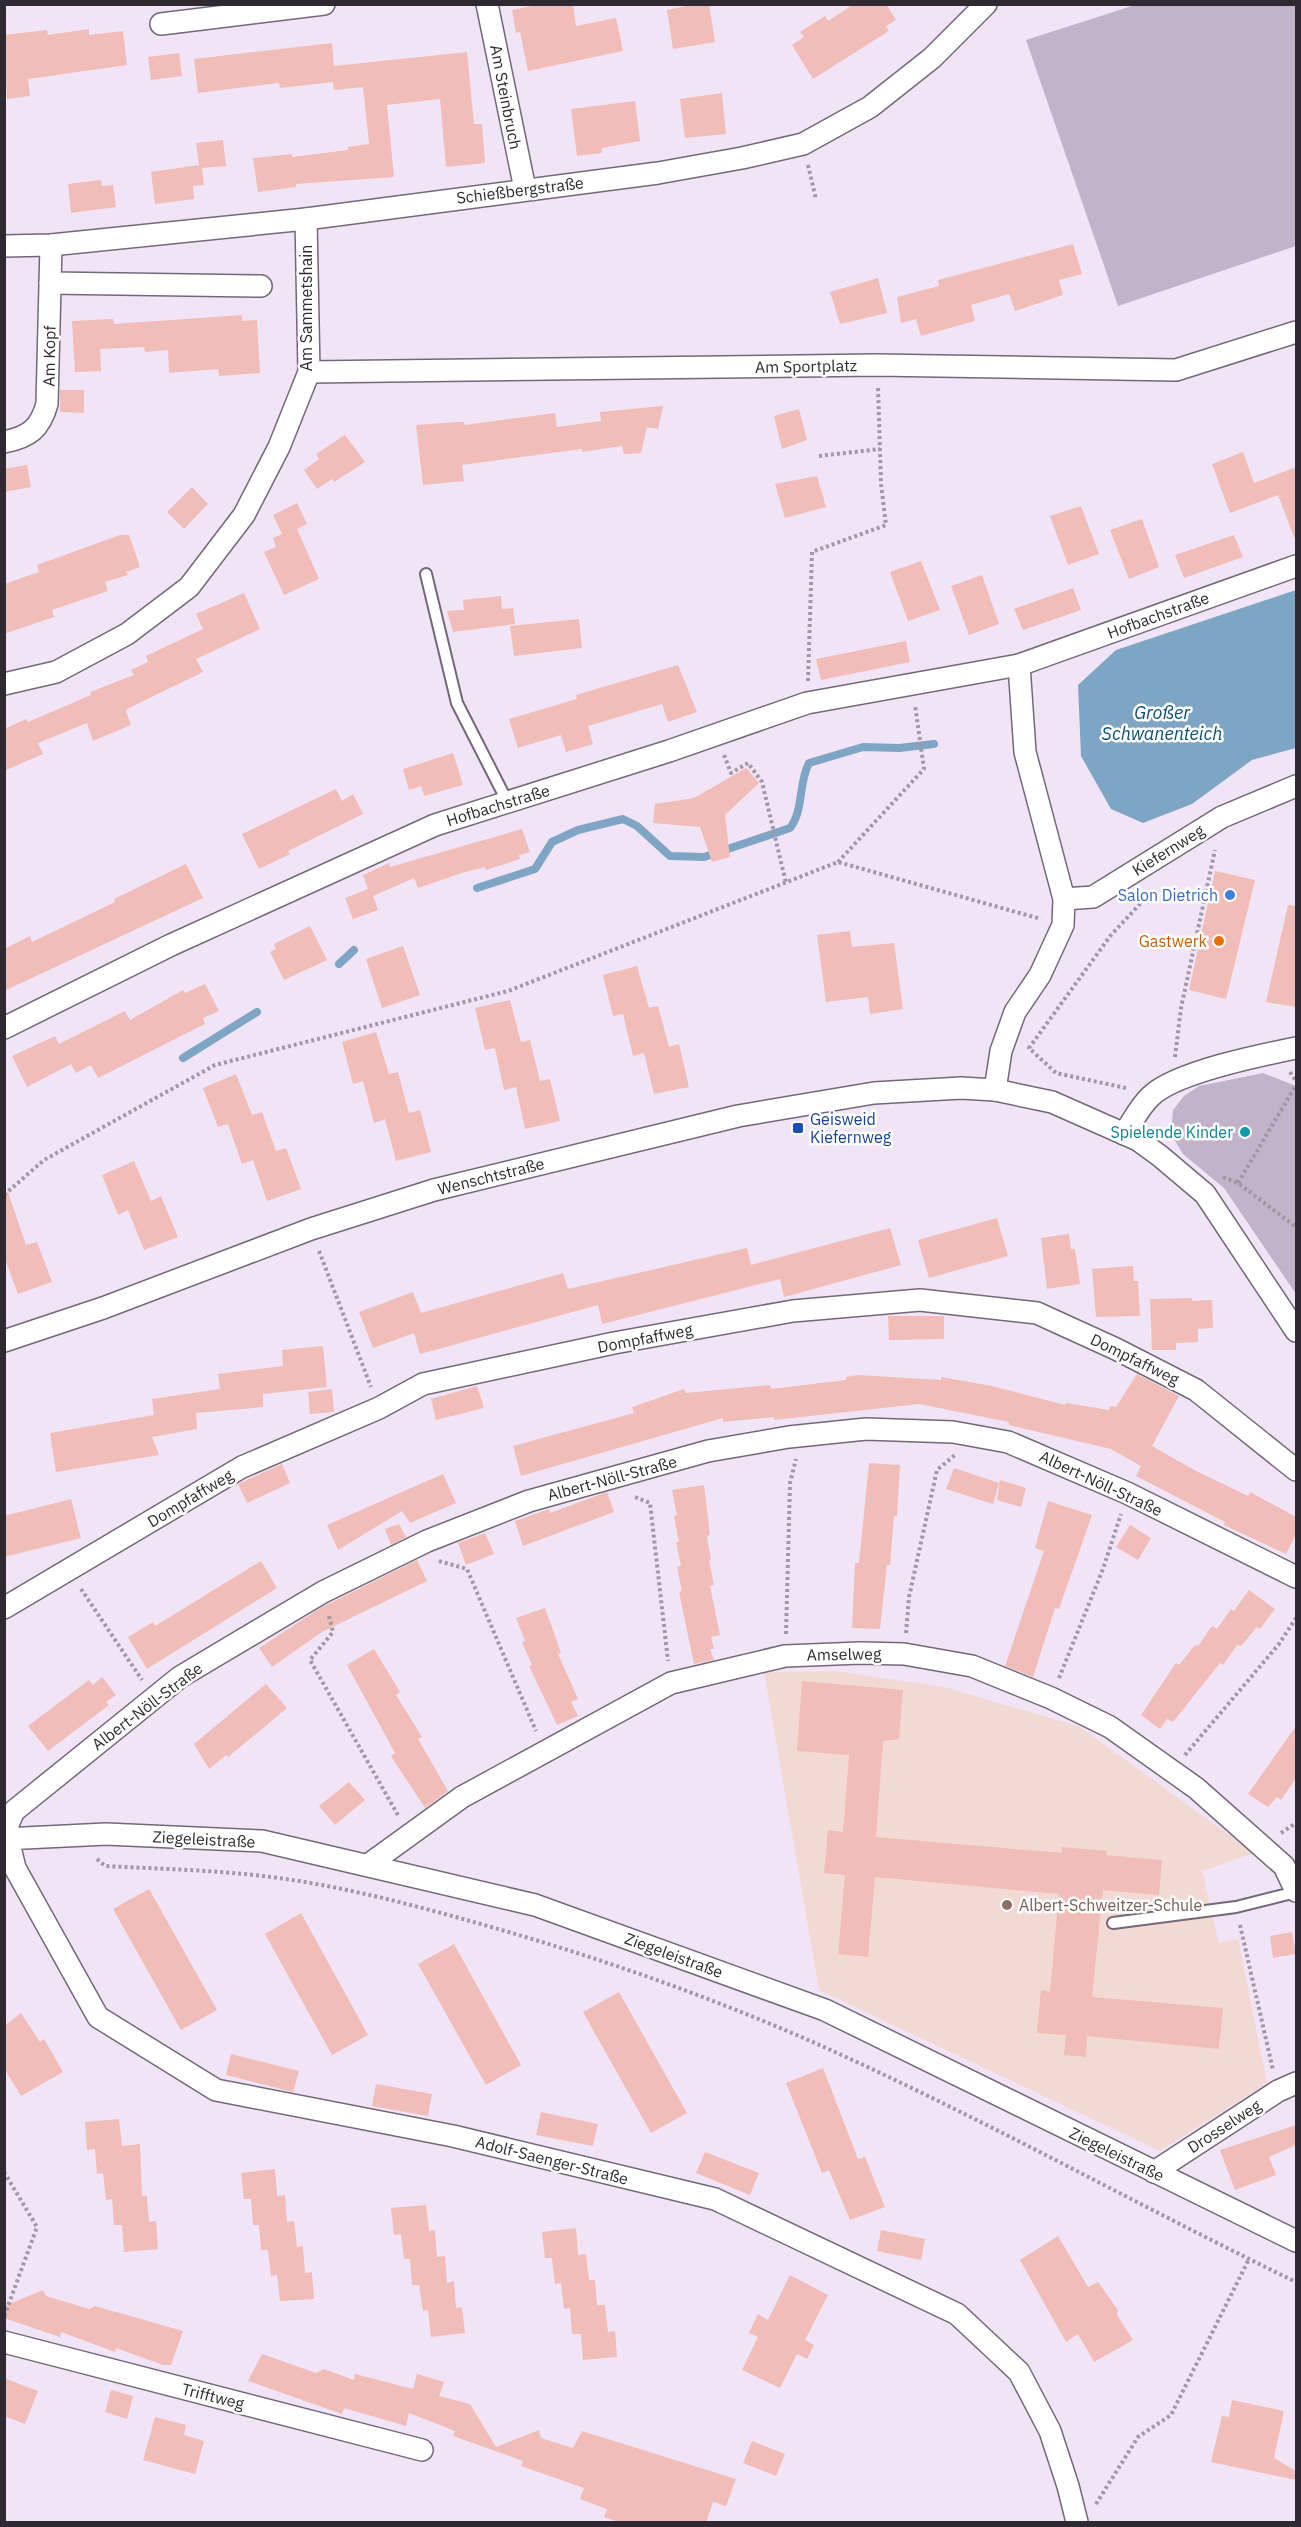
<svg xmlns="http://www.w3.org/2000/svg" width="1301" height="2527" font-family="'IBM Plex Sans',sans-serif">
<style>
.education{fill:#f3d9d3}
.green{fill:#c2b2ca}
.water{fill:#7ea6c4}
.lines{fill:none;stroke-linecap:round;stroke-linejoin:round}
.stream{stroke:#7ea6c4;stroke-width:8}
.building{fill:#f1bdb8}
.service-casing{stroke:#736878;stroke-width:14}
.minor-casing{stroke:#736878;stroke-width:24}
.path{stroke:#a197a5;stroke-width:4;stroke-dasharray:3 3;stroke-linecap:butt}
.service{stroke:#fff;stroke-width:10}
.minor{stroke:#fff;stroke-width:21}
.shop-dot{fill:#3f7fe0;stroke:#fff;stroke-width:2}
.food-dot{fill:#e8710a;stroke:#fff;stroke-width:2}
.transit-dot{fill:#1a4fb4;stroke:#fff;stroke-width:2}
.culture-dot{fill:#0f9aa8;stroke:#fff;stroke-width:2}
.education-dot{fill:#8d6e63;stroke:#fff;stroke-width:2}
.labels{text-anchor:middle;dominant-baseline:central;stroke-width:5;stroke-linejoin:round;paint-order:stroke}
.street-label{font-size:16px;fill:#2f2a31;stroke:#fff}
.shop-label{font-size:16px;fill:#366cbe;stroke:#fff;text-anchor:end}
.food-label{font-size:16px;fill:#c56008;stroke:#fff;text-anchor:end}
.transit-label{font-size:16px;fill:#164399;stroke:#fff;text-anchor:start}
.culture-label{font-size:16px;fill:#0d838f;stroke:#fff;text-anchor:end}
.education-label{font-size:16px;fill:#785e54;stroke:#fff;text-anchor:start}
.water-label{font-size:18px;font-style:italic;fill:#094e76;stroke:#fff}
</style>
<rect width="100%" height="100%" fill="#f1e4f7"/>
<!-- education -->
<path class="education" d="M836,1671L948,1688L1080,1727L1254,1853L1202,1871L1219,1943L1238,1939L1267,2083L1160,2151L819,1990L764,1672Z"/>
<!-- green -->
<g class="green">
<path d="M1135,5H1296V246L1118,306L1026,40Z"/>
<path d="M1263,1073L1296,1086V1294L1224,1188L1183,1154L1171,1134L1173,1110L1184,1096L1199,1086Z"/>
</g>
<!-- water -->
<path class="water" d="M1296,590V748L1252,760L1192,804L1143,823L1111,809L1081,756L1078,685L1116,650Z"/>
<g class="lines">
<!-- stream -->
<g class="stream">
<path d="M477,888L535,869L552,842L578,830L623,819L637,826L670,856L704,857L790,828C804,810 798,784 809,763L863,747L899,748L934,744"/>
<path d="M339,964L354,950"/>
<path d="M183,1058L257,1012"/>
</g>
</g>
<!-- building -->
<g class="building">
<path d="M542,4H573L576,26L616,18L623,51L528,71L520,32L516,33L512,10Z"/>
<path d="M697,4H709L715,42L673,49L667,10Z"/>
<path d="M854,4H886L896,20L886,26L889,31L813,79L792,45L804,37L800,32L825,16L828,21Z"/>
<path d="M89,29V35L123,31L127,65L28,79L30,96L7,99L4,35L47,30L48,35Z"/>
<path d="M332,43L334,66L467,52L474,124H482L485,163L446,167L440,99L387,105L394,177L296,184V187L258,192L253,158L292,154V157L348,150V147L369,144L363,87L334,90L333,82L280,88L279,83L198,93L194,59Z"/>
<path d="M179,53L182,76L151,80L148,57Z"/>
<path d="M722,93L726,134L685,138L680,99Z"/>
<path d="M635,101L640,141L602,148V153L577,156L571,109Z"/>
<path d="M223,140L226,166L202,168L204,185L193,186L194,199L155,204L151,172L199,165L196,143Z"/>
<path d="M101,180L102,186L113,185L116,207L71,213L68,184Z"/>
<path d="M1073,244L1082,274L1059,280L1063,295L1015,311L1009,294L971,305L975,321L921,336L916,319L901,323L897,297L939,286L938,280Z"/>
<path d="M878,278L887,313L840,324L830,292Z"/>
<path d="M242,315V321L257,320L260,373L219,376L218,369L169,373L168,350L145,352L144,347L100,349L101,371L75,372L72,321L113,319L114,324Z"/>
<path d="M60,390H84V413L60,412Z"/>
<path d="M663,406L658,429L647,427L641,453L624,454L622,446L582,452V449L462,465L464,481L423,485L416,425L458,422H464L465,425L555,413L557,427L601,421L600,412Z"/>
<path d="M799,409L807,440L782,449L774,416Z"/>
<path d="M345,435L365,462L334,482L332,479L317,489L304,470L319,459L316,454Z"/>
<path d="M1243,452L1254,483L1296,467V537H1294L1278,495L1230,513L1212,464Z"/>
<path d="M27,465L31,487L4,492V469Z"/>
<path d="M817,476L826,507L785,518L775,484Z"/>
<path d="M192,487L208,504L184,529L167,512Z"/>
<path d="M297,503L307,524L297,529L319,579L284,595L264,552L276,547L273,538L282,534L273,515Z"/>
<path d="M1081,506L1099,554L1068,565L1050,516Z"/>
<path d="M1142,519L1159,567L1129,579L1110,530Z"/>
<path d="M120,535H129L140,567L126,572L128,575L105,582L108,591L52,610L54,617L4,634V584L39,572L37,565Z"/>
<path d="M1234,535L1243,557L1184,578L1175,555Z"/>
<path d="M921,561L940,610L908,621L890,572Z"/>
<path d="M982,575L999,624L969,635L951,586Z"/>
<path d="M1073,588L1081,610L1023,630L1014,609Z"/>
<path d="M244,593L260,629L196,659L203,672L129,708L126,711L131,725L93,741L87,723L38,743L43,754L4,771V729L26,719L28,722L91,695L90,692L134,675L131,670L148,662L146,656L203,629L196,614Z"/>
<path d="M501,596L502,609L513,608L515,624L453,632L447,611L464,610L463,600Z"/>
<path d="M579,619L582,648L514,656L510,626Z"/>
<path d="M906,641L910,662L821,680L816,659Z"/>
<path d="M678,665L697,712L668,722L662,704L588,726L593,744L566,752L561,735L518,748L509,719L577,699L576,695Z"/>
<path d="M453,753L463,785L424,796L421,786L409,790L403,769Z"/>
<path d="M746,768L759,783L725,815L730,857L712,862L700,827L653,823L655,804L694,798Z"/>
<path d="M336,789L342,801L353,794L363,814L288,851L290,854L259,869L242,834Z"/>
<path d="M522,829L530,852L519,855L520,859L486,870L485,867L462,873L418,888L414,878L373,896L378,910L353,919L345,898L368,889L363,875L389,863L390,867Z"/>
<path d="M186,864L203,898L4,991V949L30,936L32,942L115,902L114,899Z"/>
<path d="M1215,871L1255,880L1226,999L1189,990Z"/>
<path d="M1288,905L1296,906V1007L1266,1002Z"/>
<path d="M310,926L327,960L284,980L270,952L276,949L274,944Z"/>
<path d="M850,931L852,947L894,943L903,1009L870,1014L868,997L826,1002L817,935Z"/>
<path d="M403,946L420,995L382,1008L366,959Z"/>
<path d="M637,966L649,1008L658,1006L669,1047L679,1044L689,1087L654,1094L644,1053L633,1056L623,1014L613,1016L603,975Z"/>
<path d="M205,984L219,1011L203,1018L205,1024L98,1078L91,1065L76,1073L71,1064L27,1087L12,1056L55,1036L59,1044L125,1011L130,1020L183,990L185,993Z"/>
<path d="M510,1000L521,1042L530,1040L540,1081L550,1079L560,1121L525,1129L516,1087L504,1090L495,1048L485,1050L475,1008Z"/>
<path d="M376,1032L389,1074L398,1072L409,1113L420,1110L431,1152L396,1161L385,1119L374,1123L363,1081L353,1084L342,1042Z"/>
<path d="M236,1074L252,1115L262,1112L276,1151L286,1148L301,1189L267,1201L253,1160L242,1164L228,1124L218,1127L203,1088Z"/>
<path d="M134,1161L151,1201L161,1196L178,1237L144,1250L128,1210L118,1215L102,1175Z"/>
<path d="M4,1192H8L26,1245L37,1242L52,1282L18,1294L4,1256Z"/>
<path d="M997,1218L1008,1256L929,1278L918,1240Z"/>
<path d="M890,1228L901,1265L784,1297L780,1279L602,1324L598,1305L420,1354L414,1333L373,1348L359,1312L413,1292L421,1313L563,1273L568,1289L747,1248L751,1265Z"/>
<path d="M1069,1234L1071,1249H1075L1080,1284L1047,1289L1041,1238Z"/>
<path d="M1133,1266L1134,1281H1138L1140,1316L1096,1317L1092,1269Z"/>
<path d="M1192,1298V1301L1212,1300L1213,1328L1198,1329V1342L1176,1343V1350H1152L1150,1299Z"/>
<path d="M888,1316H944V1339L889,1340Z"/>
<path d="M323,1346L327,1387L263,1394V1407L196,1413L197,1429L152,1437L159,1455L56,1472L50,1433L154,1415L152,1399L220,1389L218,1374L283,1366L282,1350Z"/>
<path d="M1137,1374L1179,1396L1152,1446L1196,1471L1248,1496L1250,1492L1296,1517V1534L1286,1554L1224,1525L1225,1522L1136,1476L1141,1466L1111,1449L1009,1425V1422L919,1404L774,1420V1417L723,1422V1418L521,1476L513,1446L634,1413L632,1407L684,1389L686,1393L770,1385L771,1389L846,1380V1377L858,1375L941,1380V1377L992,1386L1065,1405L1066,1403L1109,1410L1110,1406L1116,1407Z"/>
<path d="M477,1386L484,1408L436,1420L431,1399Z"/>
<path d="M332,1389L334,1412L310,1414L308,1392Z"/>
<path d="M869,1463L900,1465L897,1516H894L890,1565H887L880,1629L852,1628L855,1563H859Z"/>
<path d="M282,1464L290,1483L247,1503L238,1484Z"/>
<path d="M954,1468L999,1483L993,1504L946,1489Z"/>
<path d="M443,1474L456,1503L410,1523L402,1511L338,1550L327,1525Z"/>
<path d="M1000,1480L1026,1488L1021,1507L997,1500Z"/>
<path d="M704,1485L710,1535L707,1536L711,1560H709L714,1585L710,1586L720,1635L711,1637L714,1649H710L714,1660L694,1664L679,1592L682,1591L677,1567L681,1566L676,1542H679L674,1516L677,1515L672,1490Z"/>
<path d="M607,1492L614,1512L523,1546L515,1521L549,1509L550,1513Z"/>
<path d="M71,1499L81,1538L4,1557V1516Z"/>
<path d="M1048,1501L1092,1515L1059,1609L1055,1608L1033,1677L1005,1666L1044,1551L1035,1548Z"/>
<path d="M399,1524L406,1537L391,1545L385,1529Z"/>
<path d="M1130,1525L1151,1538L1138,1560L1116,1547Z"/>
<path d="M485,1533L494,1554L466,1565L458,1543Z"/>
<path d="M417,1560L427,1581L322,1632L272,1667L259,1648L322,1607Z"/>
<path d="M261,1561L277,1588L147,1669L128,1637L153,1622L155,1626Z"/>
<path d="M1249,1590L1275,1609L1260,1629L1257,1627L1241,1646L1237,1645L1223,1665L1220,1663L1173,1722L1167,1719L1160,1729L1141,1715L1176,1663L1179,1665L1195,1645L1198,1646L1212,1626L1217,1629L1231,1609L1234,1611Z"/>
<path d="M545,1608L561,1653L558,1654L578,1699L571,1702L578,1716L557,1725L529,1666L532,1665L522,1642L525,1641L516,1618Z"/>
<path d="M374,1649L400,1692L396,1695L422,1737L418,1739L448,1791L425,1808L391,1756L395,1753L347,1665Z"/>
<path d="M102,1677L116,1695L106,1702L109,1705L48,1751L28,1726L89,1680L93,1685Z"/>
<path d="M802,1681L903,1690L899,1739L883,1741L876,1837L1062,1853V1847L1107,1851L1106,1855L1162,1860L1159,1895L1103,1890L1092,1997L1223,2008L1219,2049L1087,2036L1086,2057L1064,2055L1066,2035L1037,2033L1041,1990L1050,1992L1059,1894L875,1877L868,1957L838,1954L845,1875L824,1873L828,1830L843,1832L849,1755L797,1751Z"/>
<path d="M266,1684L287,1708L228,1757L226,1755L209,1769L194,1744Z"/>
<path d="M1296,1726V1778L1281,1800L1277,1797L1268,1807L1248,1794Z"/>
<path d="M349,1782L365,1800L335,1825L319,1806Z"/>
<path d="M149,1889L217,2010L181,2030L113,1909Z"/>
<path d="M301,1913L368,2035L332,2055L265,1934Z"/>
<path d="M1292,1932L1296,1954L1273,1958L1270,1936Z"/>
<path d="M454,1944L521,2065L486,2085L418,1964Z"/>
<path d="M619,1992L687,2113L651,2133L583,2012Z"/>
<path d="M21,2013L40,2042L44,2039L63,2072L21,2096L4,2068V2026Z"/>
<path d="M231,2054L299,2071L293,2092L226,2075Z"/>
<path d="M823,2068L858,2159L865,2157L885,2207L850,2220L829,2170L822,2173L786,2083Z"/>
<path d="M376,2084L432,2094L428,2116L372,2106Z"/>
<path d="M541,2112L598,2124L593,2146L536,2135Z"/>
<path d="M119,2119L122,2146L140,2144L142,2196H147L149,2222L156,2221L158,2249L124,2252L122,2225H114L112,2199L106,2200L103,2173L97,2174L95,2149L87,2150L85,2122Z"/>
<path d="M1296,2125V2145L1269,2157L1276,2175L1235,2190L1220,2150Z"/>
<path d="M705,2152L759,2173L750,2195L696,2173Z"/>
<path d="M275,2169L277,2196L285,2195L287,2222L294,2221L297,2247L303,2246L305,2273L312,2272L314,2299L280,2301L277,2275L271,2276L268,2250H261L259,2225H253L251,2199H244L241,2173Z"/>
<path d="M426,2205L429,2231L435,2230L437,2257L445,2256L447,2283L454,2281L456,2308L462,2307L465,2333L431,2337L428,2310L423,2311L419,2285H412L410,2259H404L401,2234L394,2235L391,2208Z"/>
<path d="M576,2228L578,2255L586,2254L589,2280H595L597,2305H605L608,2332L615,2331L617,2357L583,2360L581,2334H572L570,2308L564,2309L561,2283L555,2284L552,2258H545L542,2232Z"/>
<path d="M881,2230L925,2239L921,2260L877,2251Z"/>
<path d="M1058,2236L1088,2287L1098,2282L1118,2310L1117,2315L1133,2340L1094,2362L1078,2334L1066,2342L1020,2260Z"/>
<path d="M790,2275L828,2295L805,2340L814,2345L807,2359L797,2354L780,2388L742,2370L758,2337L749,2333L758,2314L768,2320Z"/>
<path d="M43,2290L46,2296L89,2309L95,2306L183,2331L171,2365H163L116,2348L115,2352L61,2332L60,2337L4,2318V2306Z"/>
<path d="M262,2354L316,2373L324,2369L354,2380L355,2374L413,2389L417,2374L444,2382L439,2396L470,2404L496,2447L539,2430L541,2438L573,2448L582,2431L736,2479L726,2506L713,2502L706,2523H622L604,2517L607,2509L580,2499L584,2488L521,2466L523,2461L453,2436L455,2431L409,2413L406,2426L344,2408L342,2414L248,2381Z"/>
<path d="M4,2378L38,2391L25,2424L4,2416Z"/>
<path d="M111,2390L133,2396L127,2419L105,2412Z"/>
<path d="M1232,2400L1284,2411L1274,2458L1296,2471V2480L1211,2462L1222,2416L1229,2417Z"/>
<path d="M155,2417L186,2425L184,2435L204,2441L195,2474L143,2460Z"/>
<path d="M752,2441L785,2454L776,2476L743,2463Z"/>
</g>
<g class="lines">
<!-- service casing -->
<g class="service-casing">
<g id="service">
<path d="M426,574L457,703L508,803"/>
<path d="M1113,1923L1236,1907L1296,1892"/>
</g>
</g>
<!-- minor casing -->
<g class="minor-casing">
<g id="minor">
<path d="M487,4L525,189"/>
<path d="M161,24L324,4"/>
<path d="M4,246L51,245L306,219L658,173L742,158L803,144L870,107L932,58L986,4"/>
<path d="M50,283L261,286"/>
<path d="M309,372L876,365L1176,370L1296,332"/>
<path d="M4,442C29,437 40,429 47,404L51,245"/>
<path d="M4,684L56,672L127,634L189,587L244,515L279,447L309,372L306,219"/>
<path d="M1064,899L1093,897L1222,817L1296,786"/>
<path d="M4,1028L171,945L435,825L669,751L807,703L1019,665"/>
<path d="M995,1090L1001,1051L1015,1012L1040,975L1063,925L1064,899L1025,752L1019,665L1296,566"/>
<path d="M1124,1134C1132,1122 1140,1106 1151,1096C1176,1072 1261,1055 1296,1048"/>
<path d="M4,1341L103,1308L311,1229L434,1190L738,1116L874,1093L961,1088L995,1090L1052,1102L1138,1140L1160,1156L1205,1194L1296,1331"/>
<path d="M4,1608L242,1467L379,1408L423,1384L614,1343L793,1311L920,1300L1037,1313L1116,1349L1196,1390L1296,1470"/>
<path d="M4,1839L106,1834L262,1841L535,1905L825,2010L1296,2241"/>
<path d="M368,1865L462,1797L671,1683L785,1656L860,1653L904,1654L972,1666L1051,1698L1110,1727L1196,1788L1284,1866L1296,1891"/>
<path d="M1154,2172L1278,2091L1296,2083"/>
<path d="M4,2342L422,2450"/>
<path d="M1077,2522L1068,2486L1050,2431L1019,2372L957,2314L715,2199L453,2136L216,2090L98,2017L15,1868L8,1839V1824L14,1811L180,1677L323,1592L427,1541L529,1501L708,1451L789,1437L866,1429L953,1432L1008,1442L1127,1493L1296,1577"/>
</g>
</g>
<!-- path -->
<g class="path">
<path d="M808,165L816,199"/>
<path d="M819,456L880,449"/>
<path d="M808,681L812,552L886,525L881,484L878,386"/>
<path d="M724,755L731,773L748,763L762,782L786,883"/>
<path d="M838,862L924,769L915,705"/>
<path d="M1175,1057L1181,1008L1215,850"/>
<path d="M1290,1072L1296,1081"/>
<path d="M1126,1088L1056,1073L1029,1048L1111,935L1153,890"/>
<path d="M1223,1177L1238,1183L1296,1227"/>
<path d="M1238,1183L1296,1085"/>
<path d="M4,1195L44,1160L215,1065L508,991L838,862L1041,919"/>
<path d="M319,1251L371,1387"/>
<path d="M635,1497L650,1503L668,1661"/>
<path d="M439,1561L467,1569L536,1731"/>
<path d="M81,1589L142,1680"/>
<path d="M329,1616L333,1632L310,1660L399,1817"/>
<path d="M906,1633L909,1597L937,1470L955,1455"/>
<path d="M786,1634L790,1483L796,1459"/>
<path d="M1059,1678L1103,1569L1121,1514"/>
<path d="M1185,1755L1279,1644L1296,1618"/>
<path d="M1281,1833L1296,1823"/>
<path d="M97,1859L105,1866C161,1869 216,1870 271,1877C341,1886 410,1904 477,1923C592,1955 706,1995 815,2043C979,2116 1135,2204 1296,2282"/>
<path d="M1240,1925L1273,2070"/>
<path d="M4,2172L37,2227L4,2317"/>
<path d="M1096,2504L1138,2437L1171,2415L1249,2259"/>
</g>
<!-- service -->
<use href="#service" class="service"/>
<!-- minor -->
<use href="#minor" class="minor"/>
</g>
<!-- markers -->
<circle class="shop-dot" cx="1230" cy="895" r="6"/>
<circle class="food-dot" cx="1219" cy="941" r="6"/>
<rect class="transit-dot" x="792" y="1122" width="12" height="12" rx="3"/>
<circle class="culture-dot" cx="1245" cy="1132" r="6"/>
<circle class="education-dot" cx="1007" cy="1905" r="6"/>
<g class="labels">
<!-- street labels -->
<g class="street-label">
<text transform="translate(506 97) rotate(79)">Am Steinbruch</text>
<text transform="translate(520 190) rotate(-7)">Schießbergstraße</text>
<text transform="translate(306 308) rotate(-90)">Am Sammetshain</text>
<text transform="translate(49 356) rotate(-89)">Am Kopf</text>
<text transform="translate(806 366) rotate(-1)">Am Sportplatz</text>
<text transform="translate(1158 615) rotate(-20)">Hofbachstraße</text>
<text transform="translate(498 805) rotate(-17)">Hofbachstraße</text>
<text transform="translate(1168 850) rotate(-32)">Kiefernweg</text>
<text transform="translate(491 1176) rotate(-14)">Wenschtstraße</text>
<text transform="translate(645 1338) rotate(-11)">Dompfaffweg</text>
<text transform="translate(1135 1359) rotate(26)">Dompfaffweg</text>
<text transform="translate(612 1478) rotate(-15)">Albert-Nöll-Straße</text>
<text transform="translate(1101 1483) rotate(25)">Albert-Nöll-Straße</text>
<text transform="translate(190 1498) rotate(-31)">Dompfaffweg</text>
<text transform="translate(844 1654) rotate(-1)">Amselweg</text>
<text transform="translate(147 1706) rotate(-37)">Albert-Nöll-Straße</text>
<text transform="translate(204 1839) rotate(3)">Ziegeleistraße</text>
<text transform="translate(674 1955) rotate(20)">Ziegeleistraße</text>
<text transform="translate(1224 2126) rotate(-33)">Drosselweg</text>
<text transform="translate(1117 2154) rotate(26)">Ziegeleistraße</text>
<text transform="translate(552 2160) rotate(14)">Adolf-Saenger-Straße</text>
<text transform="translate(213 2396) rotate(14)">Trifftweg</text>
</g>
<!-- shop labels -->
<g class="shop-label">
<text x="1218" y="895">Salon Dietrich</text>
</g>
<!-- food labels -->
<g class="food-label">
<text x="1207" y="941">Gastwerk</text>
</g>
<!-- transit labels -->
<g class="transit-label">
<text x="810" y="1119">Geisweid<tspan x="810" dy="18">Kiefernweg</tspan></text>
</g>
<!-- culture labels -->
<g class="culture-label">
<text x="1233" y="1132">Spielende Kinder</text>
</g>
<!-- education labels -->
<g class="education-label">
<text x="1019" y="1905">Albert-Schweitzer-Schule</text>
</g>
<!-- water labels -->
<g class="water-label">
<text x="1162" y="712">Großer<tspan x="1162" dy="21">Schwanenteich</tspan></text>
</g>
</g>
<!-- border -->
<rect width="1301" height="2527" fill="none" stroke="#2f2a31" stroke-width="12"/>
</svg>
